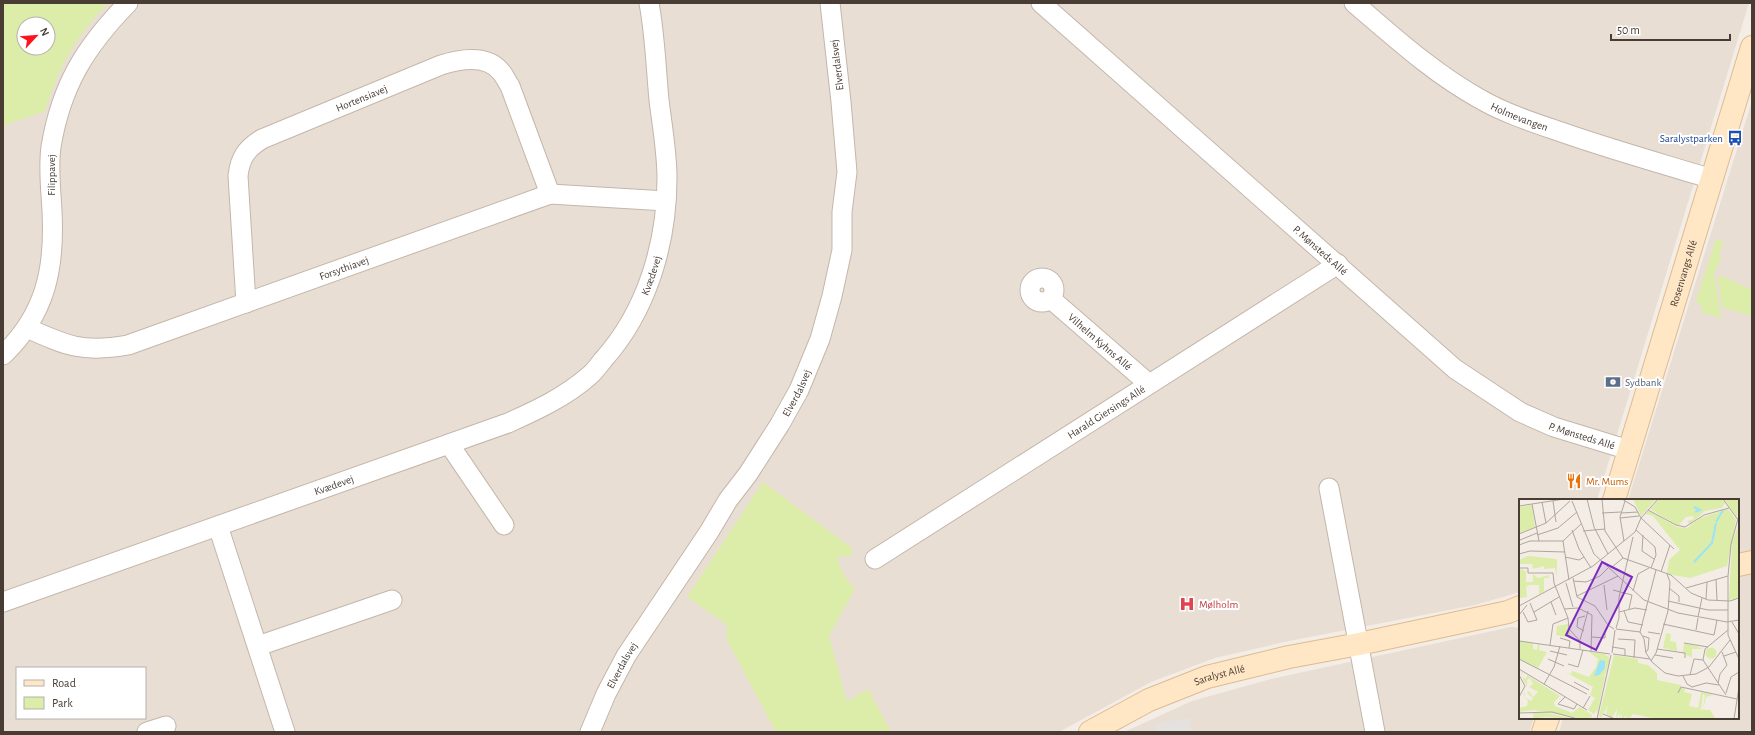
<svg xmlns="http://www.w3.org/2000/svg" width="1755" height="735" font-family="'Alegreya Sans',sans-serif">
<style>
.residential{fill:#e9ded3;fill-rule:evenodd}
.green{fill:#dbeda9;fill-rule:evenodd}
.parking{fill:#e5e1de}
.lines{fill:none;stroke-linecap:round;stroke-linejoin:round}
.street-casing{stroke:#c4b6aa;stroke-width:21}
.secondary-casing{stroke:#ddbb92;stroke-width:24}
.street{stroke:#fff;stroke-width:19}
.secondary{stroke:#ffe6c5;stroke-width:22}
.labels{text-anchor:middle;dominant-baseline:central;stroke-width:4;stroke-linejoin:round;paint-order:stroke}
.street-label{font-size:11px;fill:#483c34;stroke:#fff}
.transit-label{font-size:11px;fill:#164399;stroke:#fff;text-anchor:end}
.service-label{font-size:11px;fill:#4e5e75;stroke:#fff;text-anchor:start}
.food-label{font-size:11px;fill:#c56008;stroke:#fff;text-anchor:start}
.health-label{font-size:11px;fill:#be3a42;stroke:#fff;text-anchor:start}
.inset-river{fill:none;stroke:#9be3f8;stroke-width:2}
.inset-road{fill:none;stroke:#afa69e;stroke-width:1}
.view{fill:#7b2cbf;fill-opacity:0.15;stroke:#7b2cbf;stroke-width:2}
.inset-edge{fill:none;stroke:#483c34;stroke-width:2}
</style>
<rect width="100%" height="100%" fill="#f4ede5"/>
<!-- residential -->
<g class="residential">
<path d="M3,3H1749L1597,500H1520V592L1475,605L1289,641L1215,658L1151,682L1059,732H3ZM24,24H48V48H24ZM17,668H145V718H17Z"/>
<path d="M1752,101V732H1559L1563,718H1738V500H1628Z"/>
<path d="M1511,627L1520,628V718H1534L1529,732H1124L1192,701L1271,679Z"/>
</g>
<!-- green -->
<g class="green">
<path d="M3,3H108C75,37 59,67 45,111L3,126ZM24,24H48V48H24Z"/>
<path d="M1716,239L1724,242L1719,254L1721,259L1714,273L1721,318L1701,312L1702,306L1696,301Z"/>
<path d="M1719,275L1752,290V316L1722,307L1718,279Z"/>
<path d="M763,482L852,548L851,556L837,557C841,570 845,579 855,589L829,636L847,702L868,689L891,732H776L727,640V625L687,597Z"/>
</g>
<!-- parking -->
<path class="parking" d="M1190,718L1193,732H1156L1154,724Z"/>
<g class="lines">
<!-- street casing -->
<g class="street-casing">
<g id="street">
<path id="s1" d="M1041,3L1455,369L1520,412L1554,427L1629,450"/>
<path id="s2" d="M1354,3C1394,37 1433,73 1480,99C1506,114 1535,123 1564,133C1613,150 1663,164 1712,179"/>
<circle cx="1042" cy="290" r="12"/>
<path id="s3" d="M1051,299L1149,384"/>
<path id="s4" d="M246,303L238,176C240,158 246,149 262,139L441,65C460,59 488,54 502,73C505,77 507,82 510,86L550,194"/>
<path id="s5" d="M27,328C67,346 83,353 128,345L550,194L666,201"/>
<path d="M3,355C46,314 55,268 52,211C51,190 48,168 51,147C61,86 85,47 128,3"/>
<path d="M449,444L504,525"/>
<path d="M1329,488L1375,732"/>
<path d="M218,526L285,732"/>
<path id="s6" d="M875,559L1338,264"/>
<path id="s7" d="M3,602L508,423C537,410 565,397 589,376C594,372 599,365 603,360C647,311 667,243 667,178C667,152 662,125 659,100C656,68 655,35 649,3"/>
<path d="M258,646L392,600"/>
<path d="M147,732L166,726"/>
<path id="s8" d="M590,732L606,694L626,656L709,532L728,500L748,474L780,424L799,390L820,339L832,296L842,250V212L847,172L841,102L830,3"/>
</g>
</g>
<!-- secondary casing -->
<g class="secondary-casing">
<g id="secondary">
<path id="s9" d="M1614,500L1752,47"/>
<path d="M1738,565L1752,562"/>
<path id="s10" d="M1090,732L1149,700L1207,677L1289,657L1359,644L1508,612L1520,607"/>
<path d="M1543,732L1548,718"/>
</g>
</g>
<!-- street -->
<use href="#street" class="street"/>
<!-- secondary -->
<use href="#secondary" class="secondary"/>
</g>
<!-- icons -->
<defs>
<g id="bus-bare" transform="scale(1.2)"><path d="M-5-6H5V4H4V6H2V4H-2V6H-4V4H-5ZM-3.5-4V0h7V-4ZM-3.5 1.2v1.5H-2V1.2ZM2 1.2v1.5H3.5V1.2Z" fill="#1a4fb4" stroke="#fff" stroke-width="2.5" paint-order="stroke"/></g>
<g id="bank-bare" transform="scale(1.2)"><path d="M-6-4H6V4H-6ZM0-2.3a2.3 2.3 0 1 0 0 4.6a2.3 2.3 0 1 0 0-4.6Z" fill="#5c6f8a" stroke="#fff" stroke-width="2.5" paint-order="stroke"/></g>
<g id="restaurant-bare" transform="scale(1.2)"><path d="M-5-6h1v4h1v-4h1v4h1v-4h1v5L-1.5 .5V6h-2V.5L-5-1ZM5-6V6H3V1.5H1.5Q1.5-4 5-6Z" fill="#e8710a" stroke="#fff" stroke-width="2.5" paint-order="stroke"/></g>
<g id="hospital-bare" transform="scale(1.2)"><path d="M-5-5h3v3.5h4V-5h3V5h-3V1.5h-4V5h-3Z" fill="#e0444e" stroke="#fff" stroke-width="2.5" paint-order="stroke"/></g>
</defs>
<g fill-rule="evenodd">
<use href="#bus-bare" x="1735" y="138"/>
<use href="#bank-bare" x="1613" y="382"/>
<use href="#restaurant-bare" x="1574" y="481"/>
<use href="#hospital-bare" x="1187" y="604"/>
</g>
<g class="labels">
<!-- street labels -->
<g class="street-label">
<text transform="translate(837 65) rotate(-97)">Elverdalsvej</text>
<text stroke="none"><textPath href="#s4" startOffset="281">Hortensiavej</textPath></text>
<text stroke="none"><textPath href="#s2" startOffset="202">Holmevangen</textPath></text>
<text transform="translate(51 175) rotate(-90)">Filippavej</text>
<text stroke="none"><textPath href="#s1" startOffset="373">P. Mønsteds Allé</textPath></text>
<text stroke="none"><textPath href="#s5" startOffset="334">Forsythiavej</textPath></text>
<text stroke="none"><textPath href="#s9" startOffset="237">Rosenvangs Allé</textPath></text>
<text stroke="none"><textPath href="#s7" startOffset="749">Kvædevej</textPath></text>
<text stroke="none"><textPath href="#s3" startOffset="65">Vilhelm Kyhns Allé</textPath></text>
<text stroke="none"><textPath href="#s8" startOffset="398">Elverdalsvej</textPath></text>
<text stroke="none"><textPath href="#s6" startOffset="274">Harald Giersings Allé</textPath></text>
<text stroke="none"><textPath href="#s1" startOffset="697">P. Mønsteds Allé</textPath></text>
<text stroke="none"><textPath href="#s7" startOffset="351">Kvædevej</textPath></text>
<text stroke="none"><textPath href="#s8" startOffset="74">Elverdalsvej</textPath></text>
<text stroke="none"><textPath href="#s10" startOffset="142">Saralyst Allé</textPath></text>
</g>
<!-- transit labels -->
<g class="transit-label">
<text x="1723" y="138">Saralystparken</text>
</g>
<!-- service labels -->
<g class="service-label">
<text x="1625" y="382">Sydbank</text>
</g>
<!-- food labels -->
<g class="food-label">
<text x="1586" y="481">Mr. Mums</text>
</g>
<!-- health labels -->
<g class="health-label">
<text x="1199" y="604">Mølholm</text>
</g>
</g>
<!-- overview -->
<g transform="translate(1519 499)">
<rect width="220" height="220" fill="#f4ede5"/>
<path d="M114,0L115,1L137,0L122,17ZM140,0H203L206,4L203,9L186,12L171,25L168,22L175,20L174,17L167,18L159,27L131,10ZM205,0H220L218,19ZM13,6L16,28L0,34V8ZM209,10L217,21L208,67L171,79L148,75L150,61L161,51L134,17L126,15L130,12L158,28L168,29L181,19ZM220,25V99L210,101L213,43ZM9,57L38,60V78L36,69L25,70V67L14,70L13,65H0V61ZM1,70L7,72V83H14V75L19,79L30,76V79H25V92L20,96V86H9L10,89L7,86L8,98L0,99V102ZM49,125L52,139L37,136L38,127ZM147,134L152,135L151,142L157,143L158,152L144,149ZM0,142L14,144V150L18,151L19,145H21L20,151L28,153L19,169L0,160ZM165,144L177,147L184,150H173V159L164,154ZM186.5 154a5.5 5.5 0 1 1 11 0a5.5 5.5 0 1 1-11 0ZM70,153L85,155L90,158L91,162L86,176H83L86,177L78,216V211L75,215L69,211L76,199L71,196L74,188L48,174L52,175L53,172L70,178L77,168L79,160ZM95,156L119,160V164L129,166L138,174V181L162,186V189H166L165,193L173,195L170,207L179,209L182,193L194,196L187,198L184,210L186,196L184,195L182,210H178L191,211L197,220H138L114,215L110,220L109,218L107,220V216L104,220H103V215L100,220L101,213L97,220L98,210L93,219L87,215L89,206L82,219L80,217ZM3,173L41,197L35,203L36,207L53,214L61,208L73,216V218L65,220L15,211L0,213V209L8,207L9,202L4,196L6,193L5,198L12,202L14,199L8,194L10,192L14,198L19,193L10,188L14,185L11,179L8,181V188L3,178L7,180L8,176L4,174L2,177ZM14,214H28L55,220L27,218L15,220Z" fill="#dbeda9"/>
<path d="M81,161L86,162V169L80,176L75,177Z" fill="#9be3f8"/>
<path class="inset-river" d="M175,8L181,11L176,13M197,23L204,11M175,63L193,44L197,24"/>
<path class="inset-road" d="M68,0L75,28L89,55M83,0L86,32L104,59L152,76L172,94L189,101L211,102L220,99M103,0L116,8L122,19L155,50M204,0L219,21M34,2L37,23M53,2L75,55L125,101L159,114L208,123L220,121M23,3L27,24M13,5L20,42M0,7L45,0M129,11L157,26L166,28L185,16L210,9M83,14L102,13M102,14L119,13M220,16L212,45L209,77V136L220,160M101,19L120,17M53,31L60,50L72,69M117,31L136,48L137,56L132,69M64,32L86,30M0,35L27,24L51,2M18,36L39,29L58,13M124,36L123,52L135,60M1,41L18,34M105,42L101,18L106,2M0,46L11,42H44M0,55L11,52L46,53M46,58L60,61L65,58M93,68L104,59M0,69H9V74H34L35,84L49,119L50,130L61,142V150M142,73L151,46M54,79L58,98L76,107L89,126L95,130M197,80L198,101M50,81L44,42L62,25M54,82L67,83L81,77L89,69M47,84L54,108M85,86L88,111M150,89L160,97V103M167,89L209,77M94,91L113,96L110,110M114,92L119,75L130,69M58,97L99,77M187,100L188,83M149,102L189,111H209M32,103L37,116M0,107L74,67L116,33L122,19L139,0M45,110L59,109L73,116L72,152M105,112L109,123L124,126M4,113L9,123L18,121L11,104M15,113L40,98M100,113L116,109L128,111M0,116L8,106M179,118L183,99M213,123L220,135M144,125L195,136L198,121M97,129L100,119V98L114,38M97,130L121,133L125,140L127,154L133,163L146,174L159,177L177,175L190,168L211,141M177,131L179,119M65,132L58,128L59,119L66,117M121,133L137,71M129,133L141,135M124,137L130,139L129,151L126,153M73,138L86,139V132M41,139L51,142L50,149M99,140L116,141L115,159M61,141L69,112M0,142L91,155M165,144L189,148M31,146L34,125L49,119M93,148L106,150V157M138,150L166,154V159M31,152L48,156M93,154L96,131M94,155L131,160M136,156L154,159M205,157L217,153M0,160L68,195M29,160L45,167M132,162L137,154L149,112L151,83L148,75M49,165L59,168L64,151M0,170L68,211M0,176L6,187L0,198M171,176L175,160L184,161M164,177L168,185L173,188L187,184L200,186M55,183L70,191M199,184L201,175L208,166L203,153M25,185L35,168L41,147M159,194L162,188L218,200M207,194L212,178L220,173M207,196L184,161L186,150L209,131M46,198L39,205L55,210L58,205M64,209L71,197M0,214L33,213L59,220M84,215L96,220M78,220L92,156M215,220L220,188"/>
<path class="view" d="M83,63L113,78L77,151L47,136Z"/>
<rect width="220" height="220" class="inset-edge"/>
</g>
<!-- border -->
<rect width="1755" height="735" fill="none" stroke="#483c34" stroke-width="8"/>
<!-- legend -->
<rect x="16" y="667" width="130" height="52" fill="#ffffff" stroke="#b6b1ae"/>
<rect x="24" y="680" width="20" height="6" fill="#ffe6c5" stroke="#b6b1ae"/>
<text x="52" y="687" font-size="12" fill="#483c34">Road</text>
<rect x="24" y="697" width="20" height="12" fill="#dbeda9" stroke="#b6b1ae"/>
<text x="52" y="707" font-size="12" fill="#483c34">Park</text>
<!-- north arrow -->
<g transform="translate(36 36) rotate(64)"><circle r="19" fill="#ffffff" stroke="#b6b1ae"/>
<path d="M0-3L7 15L0 10L-7 15Z" fill="#ff121a"/>
<text y="-6" font-size="11" font-weight="bold" text-anchor="middle" fill="#483c34">N</text>
</g>
<!-- scale -->
<path d="M1611 34v6h119v-6" fill="none" stroke="#483c34" stroke-width="2"/>
<text x="1617" y="34" font-size="12" fill="#483c34" stroke="#ffffff" stroke-width="3" paint-order="stroke">50 m</text>
</svg>
